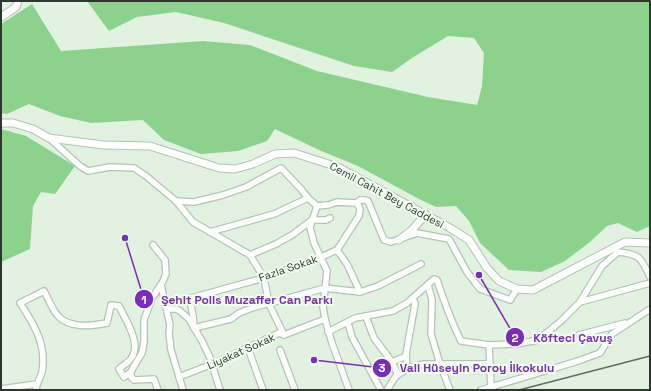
<svg xmlns="http://www.w3.org/2000/svg" width="651" height="391" font-family="'Space Grotesk',sans-serif">
<style>
.forest{fill:#8bd38d}
.lines{fill:none;stroke-linecap:round;stroke-linejoin:round}
.minor-casing{stroke:#b4c4b4;stroke-width:8}
.tertiary-casing{stroke:#b4c4b4;stroke-width:9}
.minor{stroke:#fff;stroke-width:5.5}
.tertiary{stroke:#fff;stroke-width:7}
.rail{stroke:#636c63;stroke-width:1.5}
.labels{text-anchor:middle;dominant-baseline:central;stroke-width:4;stroke-linejoin:round;paint-order:stroke}
.street-label{font-size:11px;fill:#2f362f;stroke:#f1fff0}
.leader{fill:none;stroke:#7b2cbf;stroke-width:1.5}
.callout-dot{fill:#7b2cbf;stroke:#f1fff0;stroke-width:1.5}
.mark-label{font-size:12px;text-anchor:middle;font-weight:bold;fill:#fff}
.callout-label{font-size:12px;text-anchor:middle;font-weight:bold;fill:#7b2cbf;stroke:#f1fff0;stroke-width:4;stroke-linejoin:round;paint-order:stroke}
</style>
<rect width="100%" height="100%" fill="#e1f2e1"/>
<!-- forest -->
<g class="forest">
<path d="M87,1H650V226L637,232L618,223L607,226L590,242L565,261L541,272L509,270L480,243L469,221L456,206L436,207L419,199L358,166L319,150L275,129L267,141L238,151L201,154L164,140L143,120L91,123L60,116L29,104L7,114L1,113V24L32,4L61,51L203,41L250,45L317,71L428,97L477,105L482,86L484,53L474,38L448,36L412,58L392,72L354,66L224,23L176,12L137,17L109,31Z"/>
<path d="M1,129L26,136L75,166L55,194L41,192L33,206L30,249L1,262Z"/>
</g>
<g class="lines">
<!-- minor casing -->
<g class="minor-casing">
<g id="minor">
<path d="M49,138L80,166L88,171L110,167L134,168L146,176L176,201L193,222L250,255L264,278L269,304L284,335"/>
<path d="M176,201L194,202L223,195L246,187L281,168L301,189L308,198"/>
<path d="M317,206L310,227L314,243L327,271L323,307L325,319L332,343L349,390"/>
<path d="M210,232L274,214L308,198L317,206L328,205L337,202L357,203L360,200H364L368,201L384,240L391,242L417,233L449,239L467,272L480,289L510,300L517,289"/>
<path d="M153,245L165,260L166,274L162,283L152,298L144,320V342L142,353L133,368L131,372V377L134,380L154,379L158,390"/>
<path d="M337,250L347,264L360,292"/>
<path d="M250,255L276,244L292,235L312,220H326L330,218"/>
<path d="M161,285L170,325L169,333L171,350L183,390"/>
<path d="M428,285L432,300L431,334L440,364L450,390"/>
<path d="M580,302L602,266L618,252C640,254 641,258 650,277"/>
<path d="M167,309H176L180,311L189,319L202,341L213,364L214,371L220,390"/>
<path d="M366,317L374,338L392,362L398,375"/>
<path d="M348,323L352,337L381,390"/>
<path d="M193,326C196,317 189,308 191,298L264,278L321,257L337,250L359,216L360,209L357,203"/>
<path d="M194,328L231,319L239,313L252,308L325,288L360,292L378,286L421,264"/>
<path d="M328,332L355,318L393,311L407,303L434,279L437,280C444,301 451,321 461,341L489,345L516,344L538,340L561,321L580,302L650,283"/>
<path d="M579,335L625,323"/>
<path d="M489,345L491,387"/>
<path d="M248,348L263,390"/>
<path d="M280,350L295,390"/>
<path d="M392,362L406,356"/>
<path d="M407,369L423,364H490"/>
<path d="M179,377L220,361L279,333L284,335L325,319"/>
<path d="M1,389L37,384"/>
<path d="M36,390C36,384 40,379 42,372C47,345 34,324 20,303L44,291C48,298 52,309 58,316C71,329 91,326 107,323L111,305L119,306C126,321 144,346 129,361C126,364 122,366 119,369L124,377L131,372"/>
<path d="M387,390L396,376L407,369L406,354L415,304L413,298"/>
<path d="M481,390L575,362L600,353L612,334L650,309"/>
</g>
</g>
<!-- tertiary casing -->
<g class="tertiary-casing">
<g id="tertiary">
<path d="M1,17L16,7L18,1"/>
<path d="M1,123H13L33,129L49,138L103,145L150,146L219,168L235,169L253,164L275,154L294,153L338,167L450,228L469,240L487,268L499,281L517,289L533,290L625,242L650,243"/>
<path d="M399,240L412,230L425,215"/>
</g>
</g>
<!-- minor -->
<use href="#minor" class="minor"/>
<!-- tertiary -->
<use href="#tertiary" class="tertiary"/>
<!-- rail -->
<path class="rail" d="M519,390L650,356"/>
</g>
<g class="labels">
<!-- street labels -->
<g class="street-label">
<text transform="translate(387 195) rotate(28)">Cemil Cahit Bey Caddesi</text>
<text transform="translate(288 268) rotate(-19)">Fazla Sokak</text>
<text transform="translate(241 351) rotate(-24)">Liyakat Sokak</text>
</g>
</g>
<!-- callouts -->
<path class="leader" d="M125 238L144 299M479 275L515 337M314 360L382 368"/>
<g class="callout-dot">
<circle cx="125" cy="238" r="4"/>
<circle cx="479" cy="275" r="4"/>
<circle cx="314" cy="360" r="4"/>
<circle cx="144" cy="299" r="10"/>
<circle cx="515" cy="337" r="10"/>
<circle cx="382" cy="368" r="10"/>
</g>
<g class="mark-label">
<text x="144" y="304">1</text>
<text x="515" y="342">2</text>
<text x="382" y="372">3</text>
</g>
<g class="callout-label">
<text x="247" y="304">Şehit Polis Muzaffer Can Parkı</text>
<text x="573" y="342">Köfteci Çavuş</text>
<text x="477" y="372">Vali Hüseyin Poroy İlkokulu</text>
</g>
<!-- border -->
<rect width="651" height="391" fill="none" stroke="#2f362f" stroke-width="4"/>
</svg>
